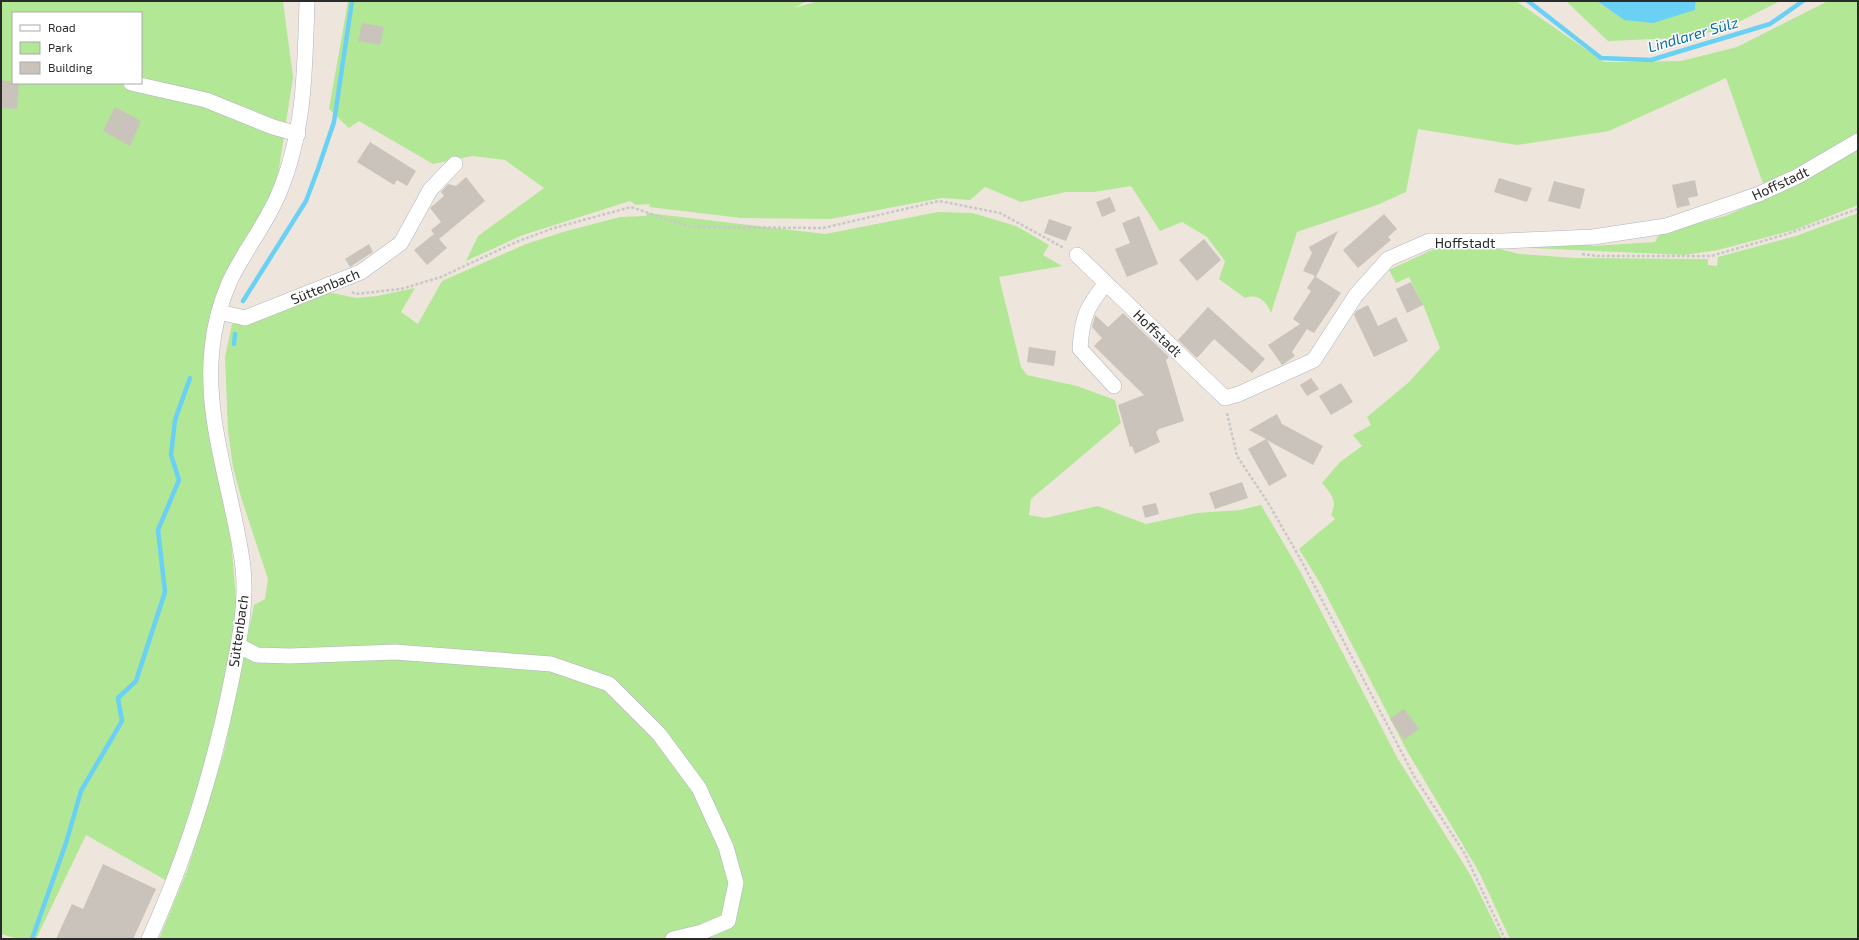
<svg xmlns="http://www.w3.org/2000/svg" width="1859" height="940" font-family="'Exo 2',sans-serif">
<style>
.green{fill:#b2e796;fill-rule:evenodd}
.water{fill:#6bd1f4}
.lines{fill:none;stroke-linecap:round;stroke-linejoin:round}
.stream{stroke:#6bd1f4;stroke-width:4.5}
.building{fill:#c9c3bc}
.minor-casing{stroke:#b1b3bf;stroke-width:16}
.path{stroke:#c8c8c8;stroke-width:2.5;stroke-dasharray:3 2;stroke-linecap:butt}
.minor{stroke:#fff;stroke-width:15}
.labels{text-anchor:middle;dominant-baseline:central;stroke-width:3;stroke-linejoin:round;paint-order:stroke}
.street-label{font-size:14px;fill:#2b2b2b;stroke:#fff}
.water-label{font-size:15px;font-style:italic;fill:#076ea3;stroke:#fff}
</style>
<rect width="100%" height="100%" fill="#eee6dd"/>
<!-- green -->
<g class="green">
<path d="M1,1H283L293,77L277,181L208,333L230,528L237,610L238,648L208,764L169,882L86,835L36,939H18L1,934ZM13,13H141V83H13Z"/>
<path d="M348,1H807L794,8L818,1H1516L1604,62L1681,61L1737,47L1828,1H1858V205L1794,230L1718,250L1685,255L1507,247L1585,241L1593,246L1655,242L1660,233L1725,216L1768,198L1726,78L1609,131L1517,145L1418,129L1406,192L1377,205L1297,232L1271,313C1267,302 1258,293 1245,298L1219,279L1225,261L1207,237L1182,222L1160,231L1131,186L1094,192H1066L1021,202L985,187L970,200L942,198L830,219L741,218L649,207L650,204L636,205L630,201L523,235L466,261L478,236L544,188L505,160L472,156L433,164L359,121L349,128L329,109Z"/>
<path d="M1566,1H1597L1624,20L1695,10L1696,1H1780L1725,29L1678,38L1608,41Z"/>
<path d="M938,212L972,213L1016,226L1049,245L1043,255L1062,266L999,277L1021,367L1027,375L1077,386L1115,400L1121,423L1031,499L1029,515L1045,518L1098,506L1146,524L1197,513L1240,510L1261,505L1301,573L1398,759L1471,876L1502,939H159L187,871L224,752L254,605L265,599L268,579L241,497L233,467L228,431L225,357L232,324L328,292L356,298L377,296L415,288L401,312L418,324L442,281L526,244L563,232L620,217L646,216L647,213L825,234Z"/>
<path d="M1858,213V939H1510L1479,872L1407,751L1320,583L1299,549L1335,519L1331,515C1338,500 1331,494 1322,483L1340,462L1362,446L1353,435L1371,425L1367,417L1408,383L1440,348L1424,307L1409,277L1396,283L1389,270L1432,250L1470,241L1519,254L1575,258L1708,259V265L1717,266L1718,257L1796,236Z"/>
</g>
<!-- water -->
<path class="water" d="M1597,1H1696L1695,10L1653,23L1624,20Z"/>
<g class="lines">
<!-- stream -->
<g class="stream">
<path d="M1528,1L1601,58L1651,60L1770,24L1803,1"/>
<path d="M243,301L306,201L318,169L334,122L352,1"/>
<path d="M234,344L235,334"/>
<path d="M32,939L66,843L81,791L122,721L118,698L136,681L165,592L158,530L179,480L171,455L175,420L190,378"/>
</g>
</g>
<!-- building -->
<g class="building">
<path d="M362,23L384,27L380,45L358,41Z"/>
<path d="M1,80L19,83L17,109L1,108Z"/>
<path d="M115,107L141,121L130,146L103,131Z"/>
<path d="M370,142L416,171L407,186L397,180L394,185L357,162Z"/>
<path d="M466,177L485,201L439,239L447,248L427,265L414,250L434,234L431,230L441,222L430,208L444,196L441,192L448,184L456,186Z"/>
<path d="M1499,178L1532,188L1527,202L1494,192Z"/>
<path d="M1695,180L1698,196L1688,198L1690,205L1677,208L1672,185Z"/>
<path d="M1554,181L1585,189L1580,209L1548,201Z"/>
<path d="M1110,197L1116,211L1102,217L1096,202Z"/>
<path d="M1384,214L1397,229L1388,237L1391,240L1358,268L1343,250Z"/>
<path d="M1139,216L1158,264L1127,277L1115,249L1130,243L1122,223Z"/>
<path d="M1049,219L1072,227L1066,241L1044,233Z"/>
<path d="M1338,231L1316,277L1341,293L1314,333L1307,329L1292,352L1295,356L1282,365L1268,345L1300,324L1293,319L1311,291L1307,288L1315,276L1303,271L1312,253L1309,247Z"/>
<path d="M1204,239L1221,260L1197,281L1179,260Z"/>
<path d="M369,244L373,252L350,267L345,259Z"/>
<path d="M1411,282L1423,305L1407,313L1396,289Z"/>
<path d="M1368,305L1378,326L1396,317L1408,341L1374,357L1354,315L1356,311Z"/>
<path d="M1208,307L1265,359L1252,373L1214,339L1197,358L1178,340Z"/>
<path d="M1123,313L1169,357L1166,360L1184,421L1159,429L1156,432L1160,442L1135,454L1132,446L1130,447L1118,405L1144,395L1094,346L1102,338L1092,327L1095,315L1108,327Z"/>
<path d="M1029,347L1056,351L1054,366L1027,362Z"/>
<path d="M1311,378L1319,389L1307,396L1300,385Z"/>
<path d="M1341,383L1353,402L1331,415L1319,396Z"/>
<path d="M1277,414L1282,424L1323,446L1313,465L1267,440L1287,476L1269,486L1248,449L1266,439L1249,430Z"/>
<path d="M1242,482L1248,498L1215,509L1209,493Z"/>
<path d="M1156,503L1159,514L1145,518L1142,506Z"/>
<path d="M1404,709L1419,729L1404,740L1390,719Z"/>
<path d="M103,864L156,889L133,939H56L72,904L83,909Z"/>
</g>
<g class="lines">
<!-- minor casing -->
<g class="minor-casing">
<g id="minor">
<path d="M131,83L206,100L273,127L298,134"/>
<path d="M1077,255L1225,398L1239,394L1314,360L1356,295L1388,259L1429,241H1504L1593,237L1666,226L1759,194L1798,176L1858,141"/>
<path d="M1106,283C1086,308 1082,317 1080,349L1114,386"/>
<path d="M219,312L245,318L361,272L401,243L430,190L455,164"/>
<path d="M239,646L257,655L290,656L395,652L551,664L609,684L659,734L699,788L726,847L736,883L728,921L702,932L673,939"/>
<path d="M149,939C187,856 214,768 232,678C239,641 247,605 243,567C234,495 204,422 212,349C214,327 220,304 229,283C243,252 266,225 279,193C305,132 305,67 307,1"/>
</g>
</g>
<!-- path -->
<g class="path">
<path d="M1582,254L1597,256H1711L1787,234L1858,209"/>
<path d="M352,292L355,294L401,289L441,277L516,242L554,228L631,207L690,227L823,228L939,201L1000,213L1064,248"/>
<path d="M1227,413L1237,456L1267,501L1301,560L1414,776L1465,854L1505,939"/>
</g>
<!-- minor -->
<use href="#minor" class="minor"/>
</g>
<g class="labels">
<!-- street labels -->
<g class="street-label">
<text transform="translate(1780 183) rotate(-25)">Hoffstadt</text>
<text x="1465" y="242">Hoffstadt</text>
<text transform="translate(325 286) rotate(-22)">Süttenbach</text>
<text transform="translate(1158 333) rotate(44)">Hoffstadt</text>
<text transform="translate(238 631) rotate(-82)">Süttenbach</text>
</g>
<!-- water labels -->
<g class="water-label">
<text transform="translate(1693 34) rotate(-16)">Lindlarer Sülz</text>
</g>
</g>
<!-- border -->
<rect width="1859" height="940" fill="none" stroke="#2b2b2b" stroke-width="4"/>
<!-- legend -->
<rect x="12" y="12" width="130" height="72" fill="#ffffff" stroke="#aaaaaa"/>
<rect x="20" y="25" width="20" height="6" fill="#ffffff" stroke="#aaaaaa"/>
<text x="48" y="32" font-size="12" fill="#2b2b2b">Road</text>
<rect x="20" y="42" width="20" height="12" fill="#b2e796" stroke="#aaaaaa"/>
<text x="48" y="52" font-size="12" fill="#2b2b2b">Park</text>
<rect x="20" y="62" width="20" height="12" fill="#c9c3bc" stroke="#aaaaaa"/>
<text x="48" y="72" font-size="12" fill="#2b2b2b">Building</text>
</svg>
